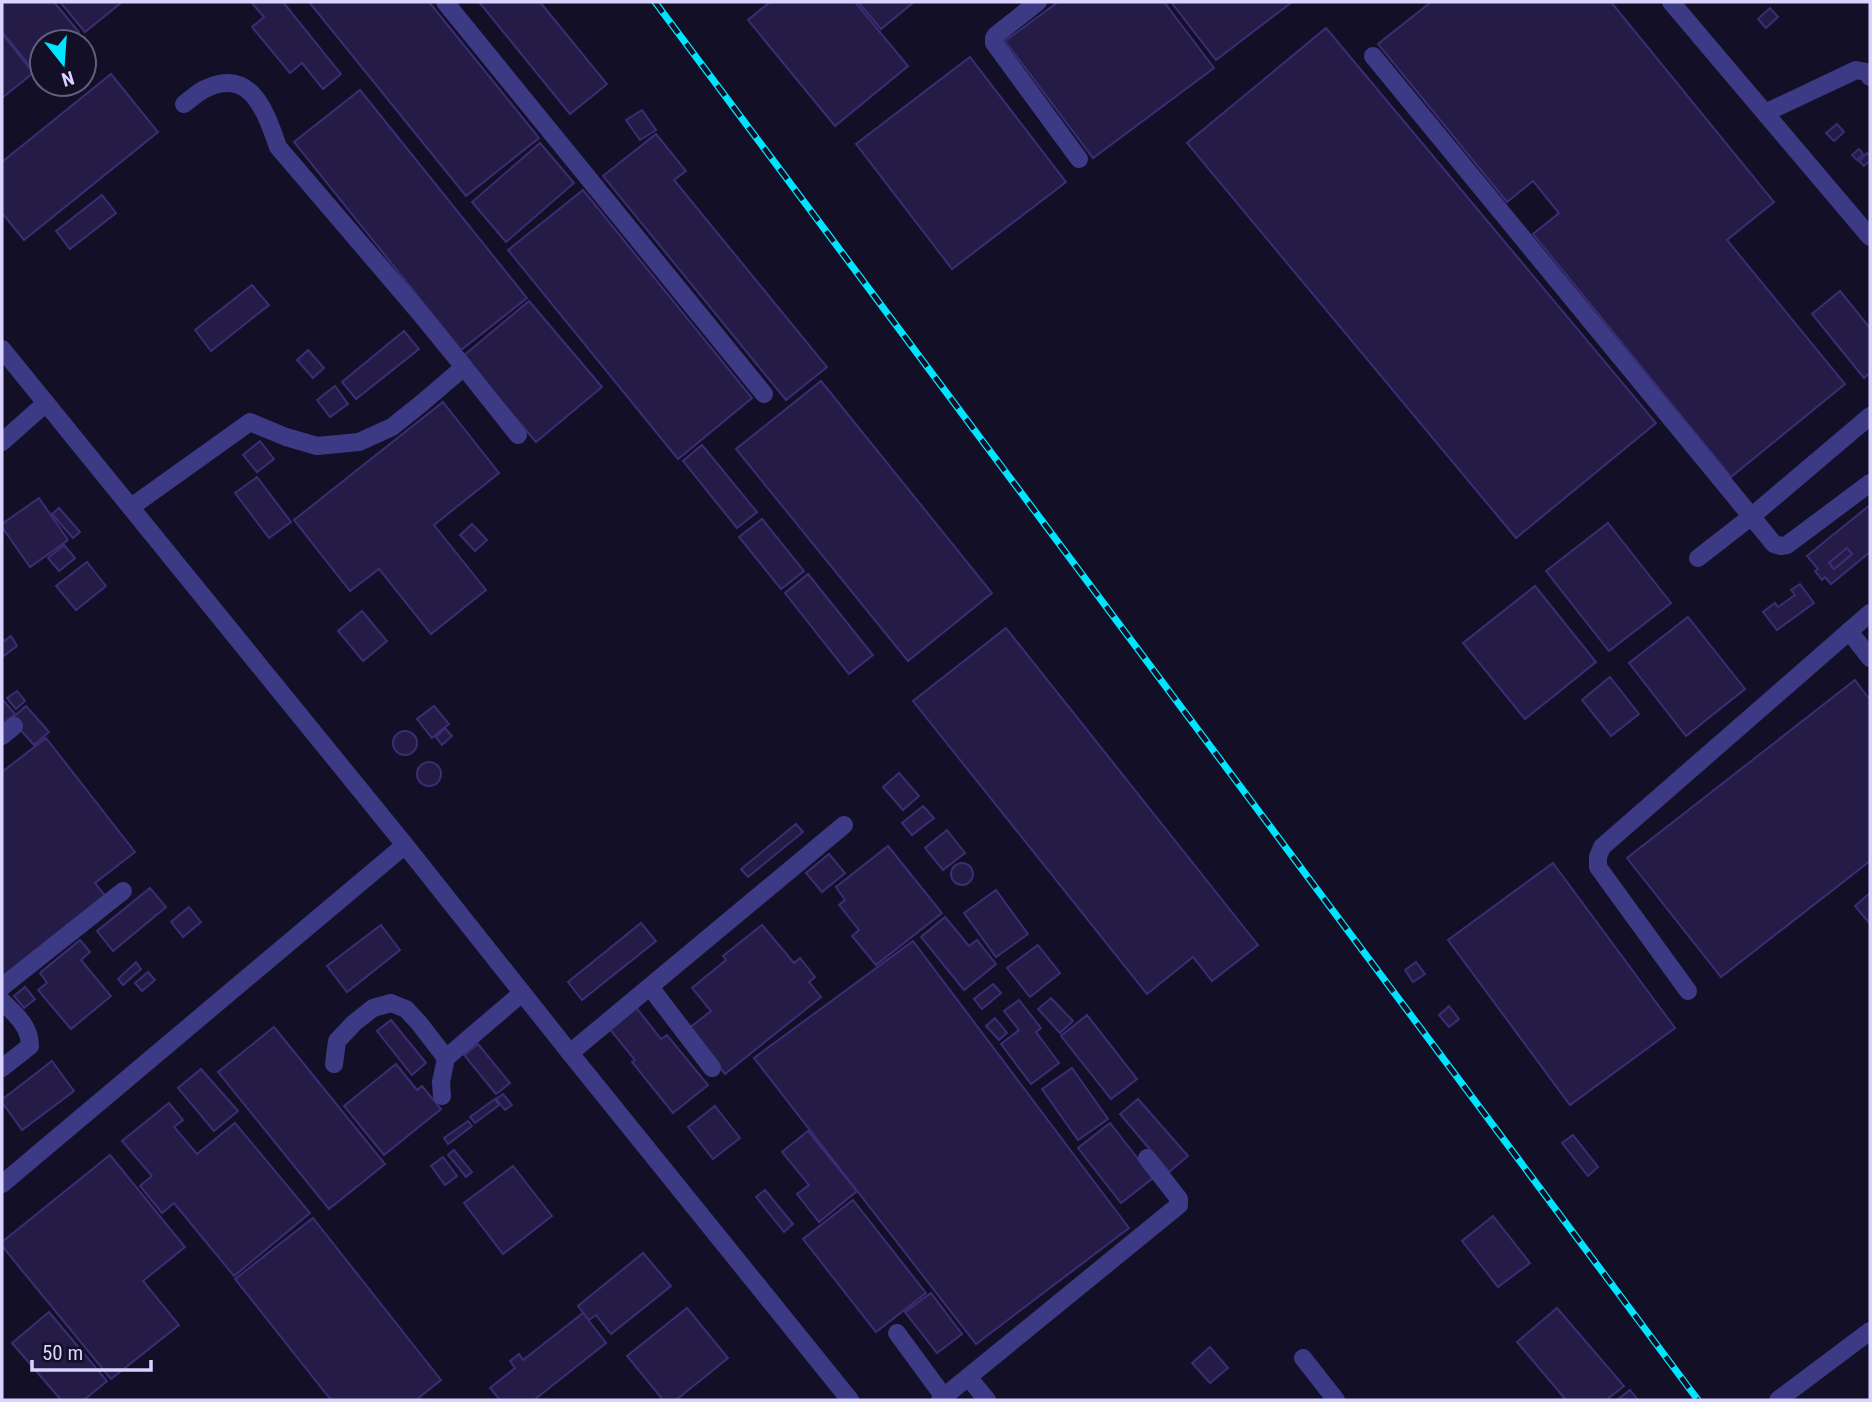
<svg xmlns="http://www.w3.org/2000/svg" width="1872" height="1402" font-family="'Roboto Condensed',sans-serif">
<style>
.building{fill:#241b47;stroke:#3b2d73;stroke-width:2;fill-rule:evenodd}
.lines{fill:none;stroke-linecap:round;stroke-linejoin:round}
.minor{stroke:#3d3a85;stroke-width:18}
.rail-casing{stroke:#00e5ff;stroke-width:7}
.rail{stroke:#130f26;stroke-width:4.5;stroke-dasharray:13;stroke-linecap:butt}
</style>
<rect width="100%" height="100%" fill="#130f26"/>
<!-- building -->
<g class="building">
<path d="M2,2H54L79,32L67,42H42V62L33,70L2,32Z"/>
<path d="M60,2H122L85,32Z"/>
<path d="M251,2H283L341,74L323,89L302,63L290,73L252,27L264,17Z"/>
<path d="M309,2H429L539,138L466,196Z"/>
<path d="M479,2H540L607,84L570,114Z"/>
<path d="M770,2H855L908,66L835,126L748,20Z"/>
<path d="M858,2H914L881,29Z"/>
<path d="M1058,2H1164L1214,68L1093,158L1005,41Z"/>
<path d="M1171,2H1292L1216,60Z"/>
<path d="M1431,2H1611L1774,202L1727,240L1845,384L1731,477L1533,234L1559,213L1533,181L1507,202L1378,44Z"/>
<path d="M1770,8L1778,17L1766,28L1758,19Z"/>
<path d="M1326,28L1656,423L1516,538L1187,143Z"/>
<path d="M2,33L33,73L2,98Z"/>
<path d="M970,57L1066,182L952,269L856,144Z"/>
<path d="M111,74L158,132L24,240L2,213V162Z"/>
<path d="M360,90L527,298L461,350L294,142Z"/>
<path d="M642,110L656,130L640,140L626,120Z"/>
<path d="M1837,124L1844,132L1834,141L1826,133Z"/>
<path d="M656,134L686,171L674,180L827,367L786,400L603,176Z"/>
<path d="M540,143L574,183L506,242L472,202Z"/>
<path d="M1859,149L1863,154L1857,160L1852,155Z"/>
<path d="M1867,153L1870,156V161L1864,166L1859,161Z"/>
<path d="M583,190L752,398L678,459L508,250Z"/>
<path d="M102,195L116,213L70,249L56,231Z"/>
<path d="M252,285L269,305L211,351L195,330Z"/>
<path d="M1840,291L1870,328V373L1864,378L1812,314Z"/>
<path d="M529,301L602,387L536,442L463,356Z"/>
<path d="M404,331L419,349L356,399L342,382Z"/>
<path d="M308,350L324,368L313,378L297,360Z"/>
<path d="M821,381L992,593L908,661L736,449Z"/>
<path d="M335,386L348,404L330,417L317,400Z"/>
<path d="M443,402L499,473L434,525L486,590L431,634L379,569L350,591L294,520Z"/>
<path d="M260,441L274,459L257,472L243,455Z"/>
<path d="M702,445L757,512L737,528L683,461Z"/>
<path d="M257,477L291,522L269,538L235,493Z"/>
<path d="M39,498L68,540L30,567L2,527V524Z"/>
<path d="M1870,505V552L1831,584L1825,577L1822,580L1815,571L1818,569L1807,556ZM1847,548L1852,554L1834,569L1829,563Z"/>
<path d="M59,508L80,532L73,538L52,514Z"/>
<path d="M762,519L804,571L781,589L739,537Z"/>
<path d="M1608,523L1671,603L1609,651L1546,571Z"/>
<path d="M472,524L487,540L475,551L460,535Z"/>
<path d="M64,545L75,558L59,571L48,558Z"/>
<path d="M1847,548L1852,554L1834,569L1829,563Z"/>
<path d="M87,562L106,586L76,610L56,586Z"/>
<path d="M808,574L873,655L849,674L785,593Z"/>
<path d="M1800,584L1814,603L1777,630L1763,612L1775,603L1778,607L1795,595L1791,590Z"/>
<path d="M1535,586L1596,662L1525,719L1463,643Z"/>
<path d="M362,611L387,641L363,661L338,631Z"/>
<path d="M1688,617L1745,689L1686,736L1629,663Z"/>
<path d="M1006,628L1258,945L1212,981L1193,957L1147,994L913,701Z"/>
<path d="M11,636L17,646L2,657V638L4,641Z"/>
<path d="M1610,677L1639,714L1611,736L1582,700Z"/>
<path d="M1855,680L1870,700V861L1721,977L1627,858Z"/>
<path d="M17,691L25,701L16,709L7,698Z"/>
<path d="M3,700L15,714L4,723L2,719Z"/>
<path d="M26,706L49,732L34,745L11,719Z"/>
<path d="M434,706L449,724L432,738L417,719Z"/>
<path d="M445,728L452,736L442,745L436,737Z"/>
<circle cx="405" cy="743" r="12"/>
<path d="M46,738L135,852L95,883L107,898L2,979V772Z"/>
<circle cx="429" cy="774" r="12"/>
<path d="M899,773L919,796L903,810L883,787Z"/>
<path d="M923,806L934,818L912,835L902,823Z"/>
<path d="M796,824L803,832L748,877L741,869Z"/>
<path d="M947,830L965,853L943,870L925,848Z"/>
<path d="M888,846L942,913L876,965L852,936L859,930L839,905L845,900L836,887Z"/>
<path d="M829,854L845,873L822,892L806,873Z"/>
<path d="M1553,863L1675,1028L1570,1105L1448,940Z"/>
<circle cx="962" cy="874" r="11"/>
<path d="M150,888L166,907L113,951L97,931Z"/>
<path d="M996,890L1028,934L996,957L964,913Z"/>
<path d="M1870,893V924L1855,906Z"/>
<path d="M189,907L201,922L183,937L171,922Z"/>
<path d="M945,917L969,946L977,940L996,964L964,990L921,937Z"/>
<path d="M641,923L656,941L582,1000L568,982Z"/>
<path d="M381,925L400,950L347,992L327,966Z"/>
<path d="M762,925L794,963L800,958L815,977L809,982L821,997L725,1074L688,1029L711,1011L692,988L726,960L723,956Z"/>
<path d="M80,940L90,952L81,960L111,996L71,1029L38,990L47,983L40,973Z"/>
<path d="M913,941L1129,1228L976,1344L754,1058Z"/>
<path d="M1038,945L1060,973L1030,997L1007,968Z"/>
<path d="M136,962L141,969L123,985L118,979Z"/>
<path d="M1416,962L1425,974L1413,982L1405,970Z"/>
<path d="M148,972L155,980L142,991L135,983Z"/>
<path d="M993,984L1001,993L982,1009L974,999Z"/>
<path d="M25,987L35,999L24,1008L14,996Z"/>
<path d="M1051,998L1073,1021L1060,1033L1038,1009Z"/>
<path d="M1019,1000L1041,1028L1036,1032L1059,1063L1031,1084L1001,1044L1019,1030L1004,1011Z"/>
<path d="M635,1006L661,1039L667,1035L708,1085L673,1113L632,1062L635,1060L608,1027Z"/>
<path d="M1449,1006L1459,1019L1449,1027L1439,1015Z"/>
<path d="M1087,1015L1137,1079L1111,1099L1061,1036Z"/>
<path d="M995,1018L1007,1033L999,1040L986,1026Z"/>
<path d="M391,1020L426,1063L412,1075L377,1031Z"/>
<path d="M274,1027L385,1164L329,1209L218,1072Z"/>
<path d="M478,1044L510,1083L496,1094L464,1055Z"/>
<path d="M52,1061L74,1091L22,1130L4,1105L2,1107V1096L4,1098Z"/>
<path d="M396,1064L417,1090L422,1086L441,1109L384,1155L344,1106Z"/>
<path d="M1072,1068L1108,1119L1078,1140L1042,1089Z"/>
<path d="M201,1069L238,1111L214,1131L178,1088Z"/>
<path d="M503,1094L512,1105L505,1110L496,1099Z"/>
<path d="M495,1099L499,1105L475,1123L470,1117Z"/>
<path d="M1138,1099L1188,1156L1169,1172L1120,1114Z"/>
<path d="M169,1103L183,1120L174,1127L197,1154L235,1123L310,1213L234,1276L174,1203L162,1213L140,1186L152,1176L122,1141Z"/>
<path d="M715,1106L740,1138L713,1159L688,1127Z"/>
<path d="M468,1121L472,1126L448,1144L444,1138Z"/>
<path d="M1110,1123L1153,1178L1121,1203L1078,1148Z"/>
<path d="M808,1131L857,1191L819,1222L797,1194L809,1185L782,1152Z"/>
<path d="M1573,1135L1598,1167L1588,1176L1562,1143Z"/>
<path d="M454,1150L472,1172L466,1177L448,1155Z"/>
<path d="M110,1155L185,1247L143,1281L179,1325L111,1379L2,1246V1242Z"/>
<path d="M443,1157L457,1176L445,1185L431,1166Z"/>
<path d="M513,1166L552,1216L503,1254L464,1203Z"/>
<path d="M765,1190L793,1224L784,1232L756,1197Z"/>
<path d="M853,1200L926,1293L876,1332L803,1239Z"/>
<path d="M1493,1216L1530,1263L1498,1287L1462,1241Z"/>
<path d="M313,1218L441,1380L416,1400H331L235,1279Z"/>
<path d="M643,1253L671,1286L611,1334L596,1315L589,1320L578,1306Z"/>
<path d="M931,1293L962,1334L937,1353L905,1312Z"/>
<path d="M687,1308L728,1358L676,1400H663L627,1356Z"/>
<path d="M1557,1308L1624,1386L1606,1400H1566L1517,1342Z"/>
<path d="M49,1312L107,1381L84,1400H61L12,1343Z"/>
<path d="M583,1313L606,1343L534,1400H500L490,1388L515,1368L510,1361L519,1354L523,1360Z"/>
<path d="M1210,1347L1228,1368L1210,1383L1192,1363Z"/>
<path d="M1630,1390L1638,1400H1617Z"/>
</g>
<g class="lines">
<!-- minor -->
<g class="minor">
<path d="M445,2L764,394"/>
<path d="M1038,2L996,35L994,38V43L1079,159"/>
<path d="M1671,2L1870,237"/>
<path d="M1373,56L1774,544L1781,546L1787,545L1870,483"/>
<path d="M1765,113L1856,70L1867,72L1870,77"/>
<path d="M2,349L405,845L570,1053L850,1400"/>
<path d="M464,367L518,435"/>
<path d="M2,442L46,403"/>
<path d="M131,507L250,422L286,437L317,446L359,442L392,427L422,403L464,367L419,312L278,147C266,113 252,68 207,88C199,91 191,99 184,104"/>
<path d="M1698,558L1752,516L1870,416"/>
<path d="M1849,631L1870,658"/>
<path d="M2,736L14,726"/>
<path d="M2,987L123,891"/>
<path d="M650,987L712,1068"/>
<path d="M1688,991L1598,867V857L1602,847L1870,613"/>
<path d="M2,1001C15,1014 30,1026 30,1046L2,1068"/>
<path d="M570,1053L844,825"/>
<path d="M334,1064L337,1041L354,1023L373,1008L391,1003L406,1009L419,1023L446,1058"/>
<path d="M442,1096L441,1082L446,1058L522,993"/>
<path d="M2,1184L405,845"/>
<path d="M897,1333L944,1397"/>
<path d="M1303,1358L1336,1400"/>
<path d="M968,1377L987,1400"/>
<path d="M940,1400L1179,1205V1199L1147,1158"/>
<path d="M1778,1400L1870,1331"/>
</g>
<!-- rail casing -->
<g class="rail-casing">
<path id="rail" d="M655,2L1698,1400"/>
</g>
<!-- rail -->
<use href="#rail" class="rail"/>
</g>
<!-- border -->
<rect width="1872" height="1402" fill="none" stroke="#d9d4ff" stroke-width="7"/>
<!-- north arrow -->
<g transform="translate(63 63) rotate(163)"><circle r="33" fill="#130f26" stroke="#625e7d" stroke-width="2"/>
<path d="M0-5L12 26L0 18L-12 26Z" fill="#00e5ff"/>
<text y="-10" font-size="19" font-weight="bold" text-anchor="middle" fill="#d9d4ff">N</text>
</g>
<!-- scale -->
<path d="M32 1360v10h119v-10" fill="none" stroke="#d9d4ff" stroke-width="3.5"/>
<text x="42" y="1360" font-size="21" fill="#d9d4ff" stroke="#130f26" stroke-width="5" paint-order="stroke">50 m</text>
</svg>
